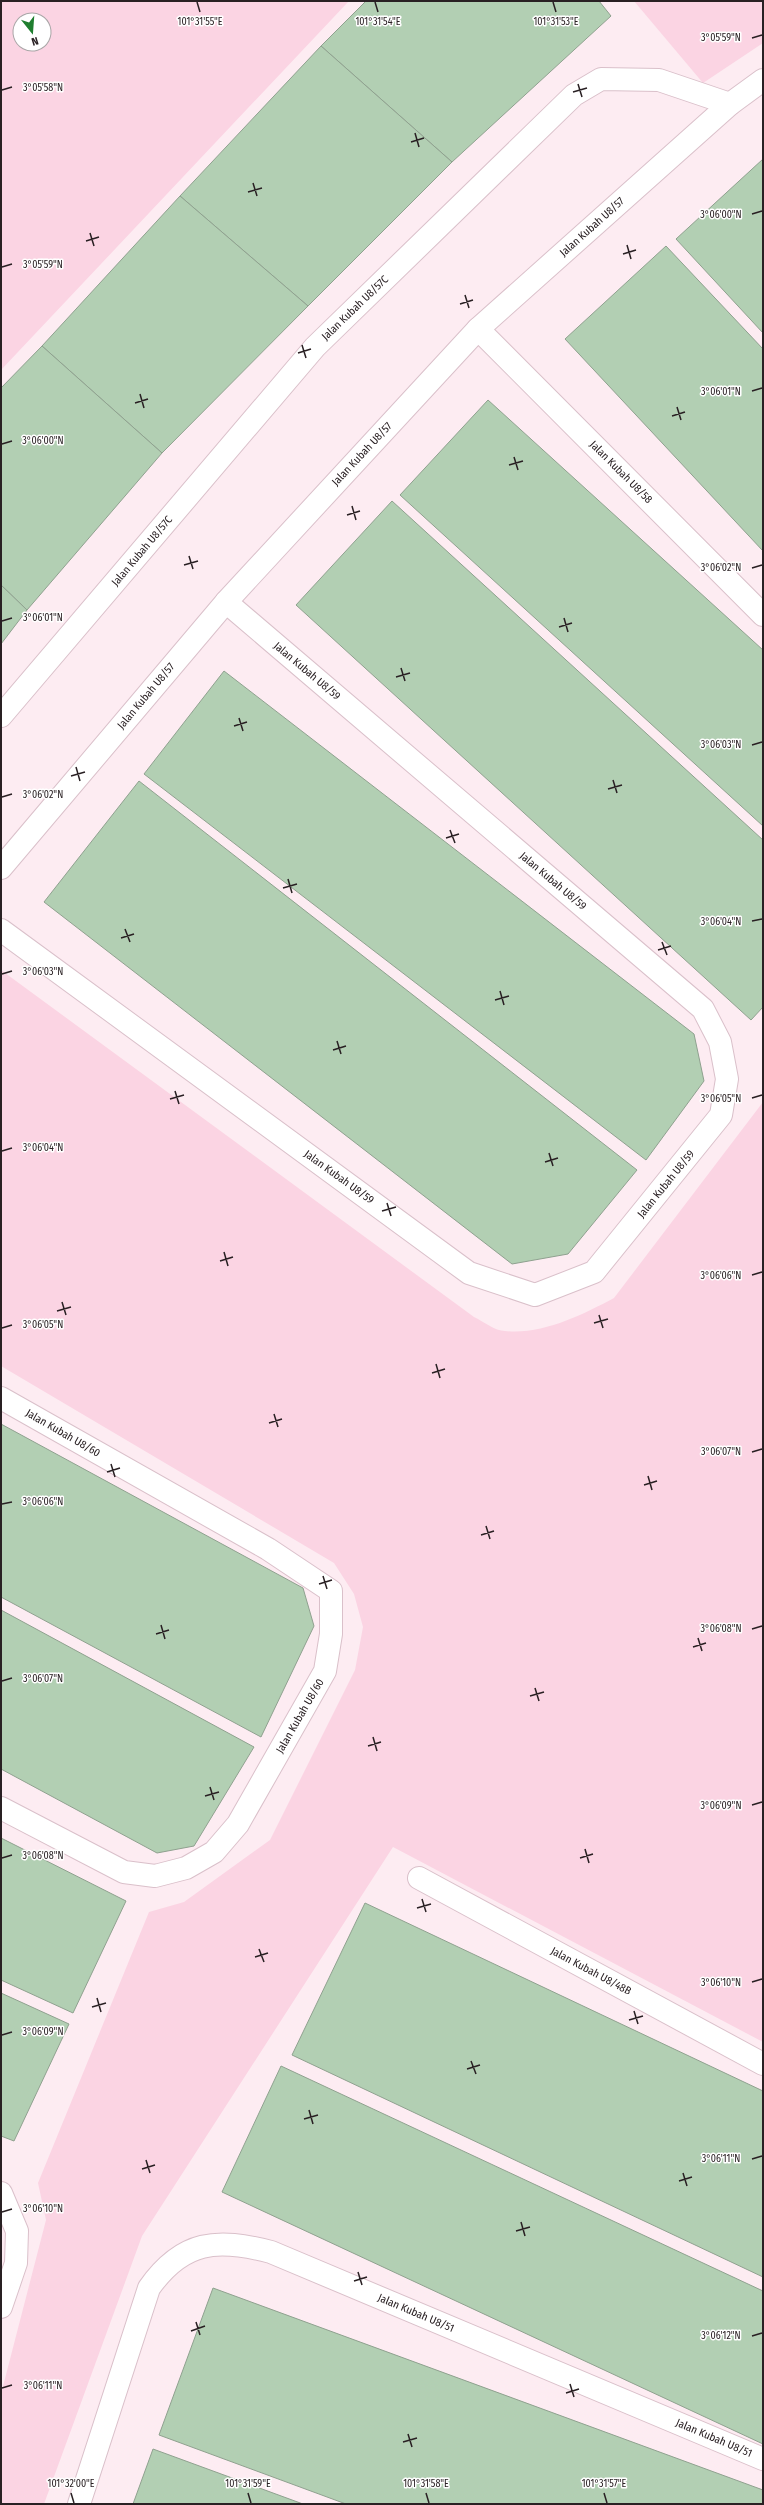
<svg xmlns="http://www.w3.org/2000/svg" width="764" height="2505" font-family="'Fira Sans Condensed',sans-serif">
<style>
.green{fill:#fbd4e3;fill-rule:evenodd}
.building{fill:#b2cfb3;stroke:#8fa18f}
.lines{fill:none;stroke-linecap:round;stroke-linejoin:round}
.minor-casing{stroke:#dac0ca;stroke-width:24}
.minor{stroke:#fff;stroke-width:22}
.ticks{fill:none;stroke:#292023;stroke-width:1.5}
.labels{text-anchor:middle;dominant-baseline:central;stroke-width:3;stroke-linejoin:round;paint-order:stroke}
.street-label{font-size:11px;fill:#292023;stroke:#fff}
.ticks-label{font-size:10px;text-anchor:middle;fill:#292023;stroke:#fff;stroke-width:3;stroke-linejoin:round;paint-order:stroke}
</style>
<rect width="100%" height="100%" fill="#fdecf2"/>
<!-- green -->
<g class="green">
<path d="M1,1H349L1,370ZM20,20H44V44H20Z"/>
<path d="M634,1H763V43L703,83Z"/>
<path d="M1,970L474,1317C483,1321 495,1331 505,1331C542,1335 582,1315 614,1298L763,1102V2042L393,1847L142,2236L44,2504H1V2394L46,2220L38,2183L149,1912L184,1902L270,1840L355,1670L363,1627L354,1594L334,1563L1,1366Z"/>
</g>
<!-- building -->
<g class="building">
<path d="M366,1H599L611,16L452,162L321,46Z"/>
<path d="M321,46L452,162L308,306L180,196Z"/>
<path d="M763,159V333L676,239Z"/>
<path d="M180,196L308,306L162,453L42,346Z"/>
<path d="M666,246L763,349V551L565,339Z"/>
<path d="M42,346L162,453L27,610L1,585V388Z"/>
<path d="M488,400L763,650V826L400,495Z"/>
<path d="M392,501L763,840V1007L751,1020L296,605Z"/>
<path d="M1,585L27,610L1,644Z"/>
<path d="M224,671L694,1034L704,1081L646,1160L144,774Z"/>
<path d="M139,781L637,1170L568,1254L512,1264L44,902Z"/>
<path d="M1,1424L303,1588L314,1626L261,1737L1,1597Z"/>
<path d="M1,1610L254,1747L194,1846L157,1853L1,1769Z"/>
<path d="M1,1838L126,1901L73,2013L1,1980Z"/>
<path d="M365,1903L763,2091V2277L292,2055Z"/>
<path d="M1,1993L69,2024L14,2141L1,2136Z"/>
<path d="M281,2066L763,2291V2444L222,2192Z"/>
<path d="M213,2288L763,2490V2504H346L159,2435Z"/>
<path d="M153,2449L303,2504H133Z"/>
</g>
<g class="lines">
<!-- minor casing -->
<g class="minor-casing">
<g id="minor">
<path d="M478,329L763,615"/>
<path d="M1,716L315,347L574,95L601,79L659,80L730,104"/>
<path d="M1,868L226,602L478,329L730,104L763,80"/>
<path d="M1,930L469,1273L535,1295L594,1272L721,1115L727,1079L720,1042L703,1009L226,602"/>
<path d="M1,1398L268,1549L331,1591V1634L325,1671L238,1824L214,1852L186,1868L155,1876L124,1872L1,1808"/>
<path d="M419,1878L763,2064"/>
<path d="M1,2193L17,2231L16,2263L1,2307"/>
<path d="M79,2504L149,2288C183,2240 217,2238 271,2252L763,2459"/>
</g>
</g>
<!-- minor -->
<use href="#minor" class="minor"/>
</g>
<!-- ticks -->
<path class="ticks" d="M197,2L200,12M375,2L378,12M553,2L556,12M752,38L762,35M578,84L582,97M2,90L12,87M573,92L587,88M415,133L419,147M411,142L424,138M253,183L257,196M248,192L262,188M752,214L762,211M90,233L94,246M86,241L99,237M627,245L631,259M623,254L636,250M2,267L12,264M465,295L469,308M460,304L473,300M302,345L306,358M298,353L311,349M752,391L762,388M140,394L144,408M135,403L148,399M677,407L681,420M672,416L685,412M2,444L12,441M514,457L518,470M509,465L523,461M352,506L356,520M347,515L360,511M189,556L193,569M184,565L198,561M752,568L762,565M564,618L568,632M2,621L12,618M559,627L572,623M401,668L405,681M396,677L410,673M239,718L243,731M234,726L247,722M752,745L762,742M76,767L80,781M71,776L85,772M613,780L617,793M608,789L622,785M2,797L12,794M450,830L455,843M446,838L459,834M288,879L292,893M283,888L297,884M752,921L762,919M125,929L130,942M121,938L134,934M662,942L667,955M658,950L671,946M2,974L12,971M500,991L504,1005M495,1000L509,996M337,1041L341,1054M333,1050L346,1046M175,1091L179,1104M752,1098L762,1095M170,1099L184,1095M2,1151L12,1148M549,1153L553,1166M545,1162L558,1158M387,1203L391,1216M382,1211L396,1207M224,1252L228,1266M220,1261L233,1257M752,1275L762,1272M62,1302L66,1315M57,1311L71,1307M599,1315L603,1328M594,1323L608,1319M2,1328L12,1325M436,1364L440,1378M432,1373L445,1369M274,1414L278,1427M269,1423L282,1419M752,1452L762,1449M111,1464L115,1477M107,1472L120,1468M648,1476L652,1490M644,1485L657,1481M2,1504L12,1502M486,1526L490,1539M481,1535L494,1531M323,1576L327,1589M319,1584L332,1580M161,1625L165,1639M752,1629L762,1626M156,1634L169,1630M698,1638L702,1651M693,1647L706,1643M2,1681L12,1678M535,1688L539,1701M530,1696L544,1692M373,1737L377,1751M368,1746L381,1742M210,1787L214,1800M205,1796L219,1792M752,1805L762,1802M585,1849L589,1863M2,1858L12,1855M580,1858L593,1854M422,1899L426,1912M417,1908L431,1904M259,1949L264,1962M255,1957L268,1953M752,1982L762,1979M97,1998L101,2012M92,2007L106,2003M634,2011L638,2024M629,2020L643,2016M2,2035L12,2032M471,2061L476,2074M467,2069L480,2065M309,2110L313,2124M304,2119L318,2115M752,2159L762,2156M146,2160L150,2173M142,2169L155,2165M683,2173L687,2186M679,2181L692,2177M2,2212L12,2209M521,2222L525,2236M516,2231L530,2227M358,2272L362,2285M354,2281L367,2277M196,2322L200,2335M191,2331L205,2326M752,2336L762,2333M570,2384L574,2397M2,2388L12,2385M566,2393L579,2389M408,2434L412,2447M403,2442L417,2438M71,2493L74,2503M248,2493L251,2503M426,2493L429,2503M604,2493L607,2503"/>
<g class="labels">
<!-- street labels -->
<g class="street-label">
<text transform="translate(592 227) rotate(-42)">Jalan Kubah U8/57</text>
<text transform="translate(355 308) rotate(-44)">Jalan Kubah U8/57C</text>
<text transform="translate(362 454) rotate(-47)">Jalan Kubah U8/57</text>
<text transform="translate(621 472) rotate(45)">Jalan Kubah U8/58</text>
<text transform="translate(142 551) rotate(-50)">Jalan Kubah U8/57C</text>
<text transform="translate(307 671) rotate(40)">Jalan Kubah U8/59</text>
<text transform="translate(146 696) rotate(-50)">Jalan Kubah U8/57</text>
<text transform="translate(553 881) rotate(40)">Jalan Kubah U8/59</text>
<text transform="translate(339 1177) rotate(36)">Jalan Kubah U8/59</text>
<text transform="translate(666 1184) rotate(-51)">Jalan Kubah U8/59</text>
<text transform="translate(63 1433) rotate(30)">Jalan Kubah U8/60</text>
<text transform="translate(300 1716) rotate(-60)">Jalan Kubah U8/60</text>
<text transform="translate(591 1971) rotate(28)">Jalan Kubah U8/48B</text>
<text transform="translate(416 2313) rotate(23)">Jalan Kubah U8/51</text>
<text transform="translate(714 2438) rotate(23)">Jalan Kubah U8/51</text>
</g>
</g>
<g class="ticks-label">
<text x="200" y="25">101°31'55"E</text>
<text x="378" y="25">101°31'54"E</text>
<text x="556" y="25">101°31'53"E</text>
<text x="721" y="41">3°05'59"N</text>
<text x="43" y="91">3°05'58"N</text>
<text x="721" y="218">3°06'00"N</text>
<text x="43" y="268">3°05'59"N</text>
<text x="721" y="395">3°06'01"N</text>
<text x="43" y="444">3°06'00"N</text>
<text x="721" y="571">3°06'02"N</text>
<text x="43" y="621">3°06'01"N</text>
<text x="721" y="748">3°06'03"N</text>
<text x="43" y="798">3°06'02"N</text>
<text x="721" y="925">3°06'04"N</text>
<text x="43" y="975">3°06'03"N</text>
<text x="721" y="1102">3°06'05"N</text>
<text x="43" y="1151">3°06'04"N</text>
<text x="721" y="1279">3°06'06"N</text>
<text x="43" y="1328">3°06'05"N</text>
<text x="721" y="1455">3°06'07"N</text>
<text x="43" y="1505">3°06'06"N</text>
<text x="721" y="1632">3°06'08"N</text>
<text x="43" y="1682">3°06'07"N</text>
<text x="721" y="1809">3°06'09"N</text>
<text x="43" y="1859">3°06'08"N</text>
<text x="721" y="1986">3°06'10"N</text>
<text x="43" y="2035">3°06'09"N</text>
<text x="721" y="2162">3°06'11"N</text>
<text x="43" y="2212">3°06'10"N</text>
<text x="721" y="2339">3°06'12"N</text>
<text x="43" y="2389">3°06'11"N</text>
<text x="71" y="2487">101°32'00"E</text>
<text x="248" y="2487">101°31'59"E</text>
<text x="426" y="2487">101°31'58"E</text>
<text x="604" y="2487">101°31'57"E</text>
</g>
<!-- border -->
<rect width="764" height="2505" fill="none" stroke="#292023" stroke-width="4"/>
<!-- north arrow -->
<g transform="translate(32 32) rotate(163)"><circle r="19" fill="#ffffff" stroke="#a9a6a7"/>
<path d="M0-3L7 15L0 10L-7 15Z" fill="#1f7e2f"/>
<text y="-6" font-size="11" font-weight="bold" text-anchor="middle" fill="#292023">N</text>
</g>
</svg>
